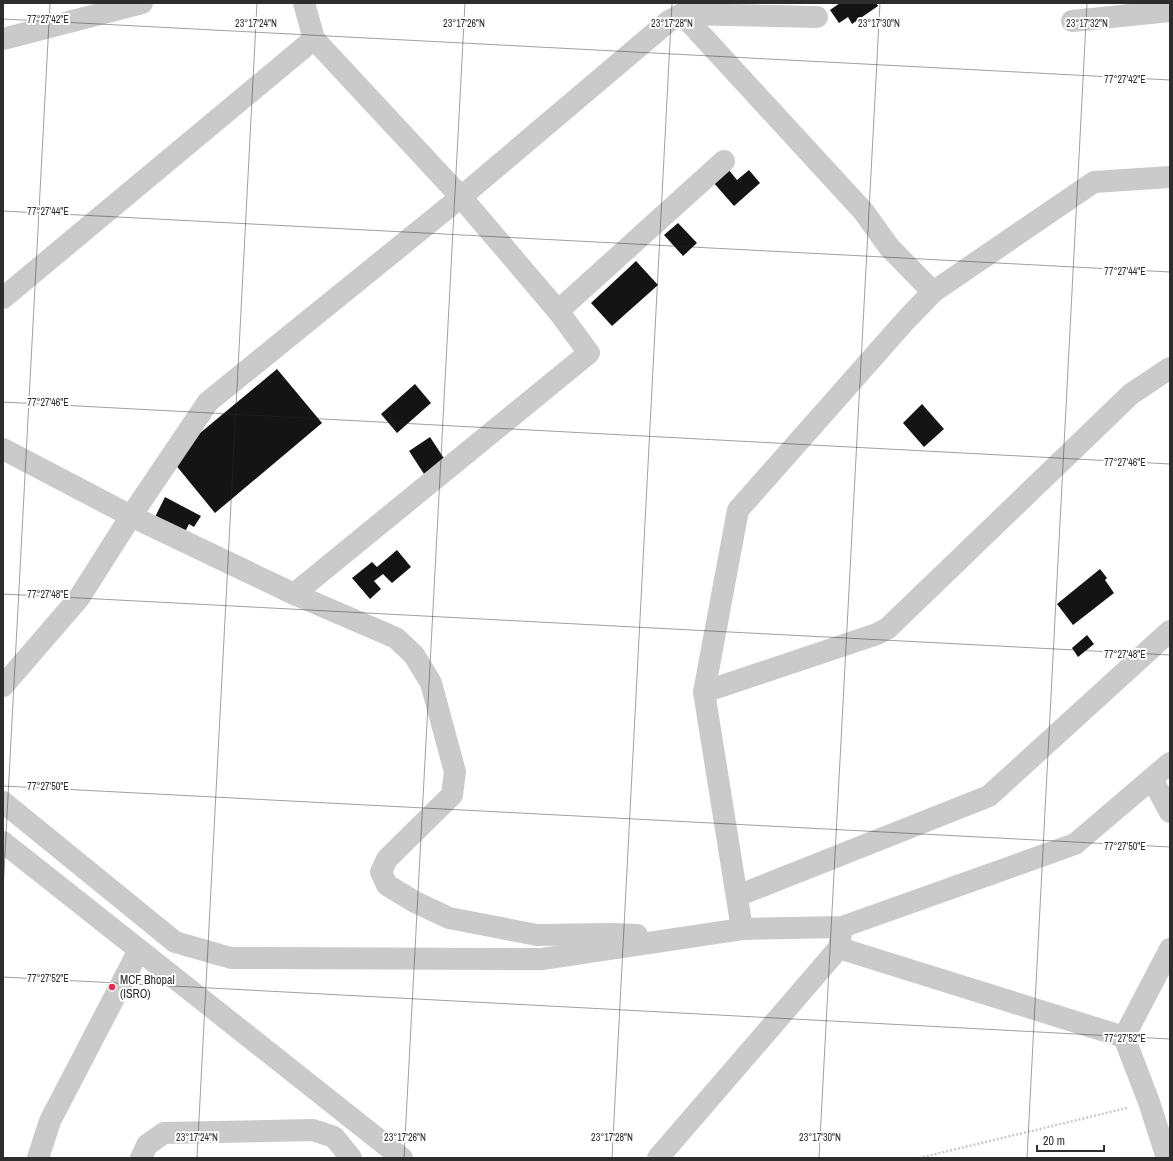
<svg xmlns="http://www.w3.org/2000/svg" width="1173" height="1161" font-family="'Archivo Narrow',sans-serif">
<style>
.building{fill:#141414}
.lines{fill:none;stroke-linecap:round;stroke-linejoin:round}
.path{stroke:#cacaca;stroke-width:2.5;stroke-dasharray:2 2;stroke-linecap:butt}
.minor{stroke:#cacaca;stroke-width:22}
.ticks{fill:none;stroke:#2d2d2d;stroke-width:1;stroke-opacity:0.45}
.poi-dot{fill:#f1224b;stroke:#fff;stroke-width:1.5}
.labels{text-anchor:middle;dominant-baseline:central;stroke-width:4;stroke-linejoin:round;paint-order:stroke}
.poi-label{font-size:12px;fill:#2d2d2d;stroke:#fff;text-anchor:start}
.ticks-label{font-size:10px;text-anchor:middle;fill:#2d2d2d;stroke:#fff;stroke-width:4;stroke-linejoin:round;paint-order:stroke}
</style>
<rect width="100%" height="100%" fill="#fff"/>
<!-- building -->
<g class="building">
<path d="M840,3H876L878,6L852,24L848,17L839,23L830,10Z"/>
<path d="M728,169L737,180L749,170L760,183L734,206L713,182Z"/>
<path d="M678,223L697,243L683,256L664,235Z"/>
<path d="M636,261L658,285L612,326L591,303Z"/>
<path d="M277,369L322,423L215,513L170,458Z"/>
<path d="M415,384L431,403L397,433L381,414Z"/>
<path d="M922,404L944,429L924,447L903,423Z"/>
<path d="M430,437L447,463L426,477L409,451Z"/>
<path d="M165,497L201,516L194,527L189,524L184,534L154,519Z"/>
<path d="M397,550L411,567L392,583L383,574L374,581L381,589L370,599L352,578L372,562L377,567Z"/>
<path d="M1100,569L1107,578L1105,580L1114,593L1073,625L1057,604Z"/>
<path d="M1087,635L1094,644L1078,657L1072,648Z"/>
</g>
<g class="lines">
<!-- path -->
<path class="path" d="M919,1158L1127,1108"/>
<!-- minor -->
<g class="minor">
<path d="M682,14L864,212L889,247L933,292"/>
<path d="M1072,21L1170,11"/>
<path d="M3,39L142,3"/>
<path d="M3,298L314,39"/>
<path d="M558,311L724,161"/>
<path d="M3,449L131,516L294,594L589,353L558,311L461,197L314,39L304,3"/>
<path d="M294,594L396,638L414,655L431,683L455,772L452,795L387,859L381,872L387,885L415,902L449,918L537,935L614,934L637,935"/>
<path d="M3,686L79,598L131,516L208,402L461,197L669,21L682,14L817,17"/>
<path d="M704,692L877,634L888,628L1131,394L1170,368"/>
<path d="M1152,779L1170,812"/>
<path d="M3,802L175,942L231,958L542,959L742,929L842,927L1075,844L1170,763"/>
<path d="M3,842L402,1158"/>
<path d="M737,896L989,796L1170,631"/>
<path d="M742,929L704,692L738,510L906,320L933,292L1094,182L1170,177"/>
<path d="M839,948L1124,1037L1149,1102L1167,1158"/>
<path d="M1124,1037L1170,949"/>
<path d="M38,1158L50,1121L139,950"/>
<path d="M141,1158L147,1145L164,1133L313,1130L334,1137L351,1158"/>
<path d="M658,1158L839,948L841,934"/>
</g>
</g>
<!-- ticks -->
<path class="ticks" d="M3,19L1170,80M3,211L1170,272M3,402L1170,464M3,594L1170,655M3,786L1170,847M3,891L50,3M3,977L1170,1039M197,1158L257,3M404,1158L465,3M612,1158L672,3M819,1158L880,3M1027,1158L1087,3"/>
<!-- markers -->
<circle class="poi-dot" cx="112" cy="987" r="4"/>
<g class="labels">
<!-- poi labels -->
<g class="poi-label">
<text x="120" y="980">MCF Bhopal<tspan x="120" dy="14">(ISRO)</tspan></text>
</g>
</g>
<g class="ticks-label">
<text x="48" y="23">77°27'42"E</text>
<text x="256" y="27">23°17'24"N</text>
<text x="464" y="27">23°17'26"N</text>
<text x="672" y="27">23°17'28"N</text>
<text x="879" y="27">23°17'30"N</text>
<text x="1087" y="27">23°17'32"N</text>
<text x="1125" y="83">77°27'42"E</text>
<text x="48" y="215">77°27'44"E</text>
<text x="1125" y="275">77°27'44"E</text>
<text x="48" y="406">77°27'46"E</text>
<text x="1125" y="466">77°27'46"E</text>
<text x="48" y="598">77°27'48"E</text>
<text x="1125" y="658">77°27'48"E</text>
<text x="48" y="790">77°27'50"E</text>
<text x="1125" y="850">77°27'50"E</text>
<text x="48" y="982">77°27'52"E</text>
<text x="1125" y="1042">77°27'52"E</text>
<text x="197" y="1141">23°17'24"N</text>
<text x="405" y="1141">23°17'26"N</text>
<text x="612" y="1141">23°17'28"N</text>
<text x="820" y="1141">23°17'30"N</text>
</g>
<!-- border -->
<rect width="1173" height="1161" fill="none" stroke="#2d2d2d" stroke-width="8"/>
<!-- scale -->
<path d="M1037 1145v6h67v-6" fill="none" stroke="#2d2d2d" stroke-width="2"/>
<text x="1043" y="1145" font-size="12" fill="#2d2d2d" stroke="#ffffff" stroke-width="3" paint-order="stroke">20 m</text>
</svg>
